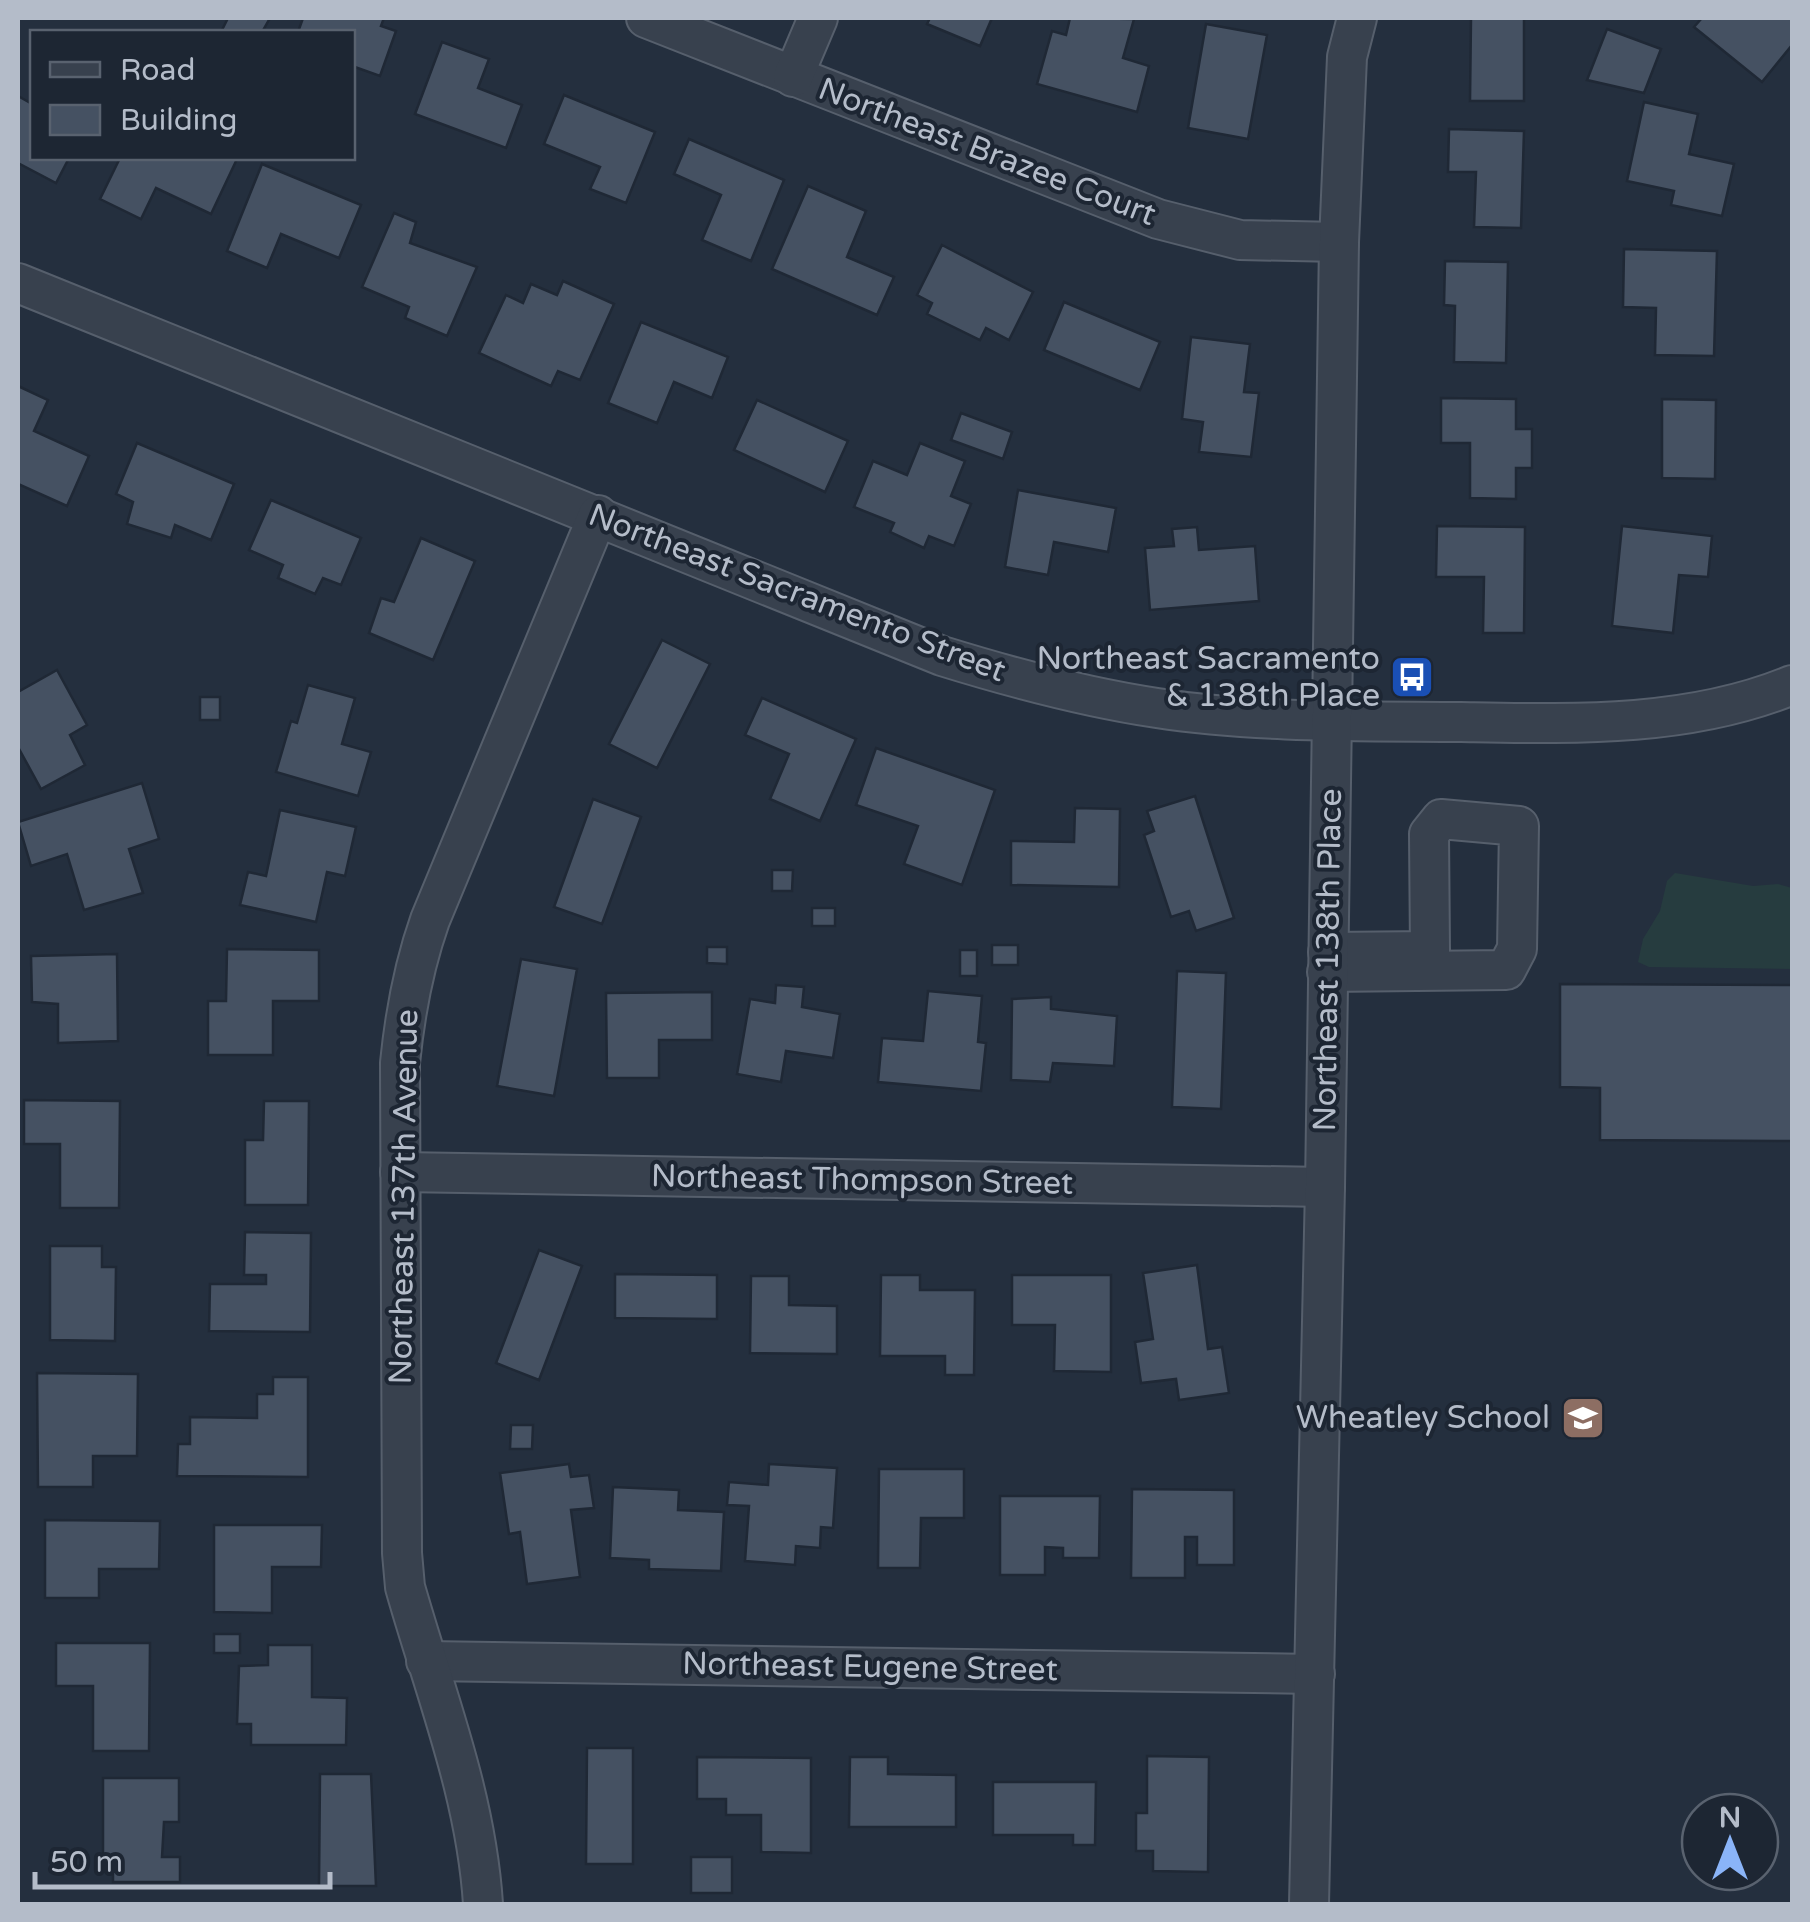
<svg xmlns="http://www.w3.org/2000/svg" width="1810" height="1922" font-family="'Varela Round',sans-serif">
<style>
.green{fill:#263c3f}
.building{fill:#455162;stroke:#1f2835;stroke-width:2.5}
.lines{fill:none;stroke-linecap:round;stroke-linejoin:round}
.minor-casing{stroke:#565f6c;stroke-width:42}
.minor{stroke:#38414e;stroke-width:38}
.labels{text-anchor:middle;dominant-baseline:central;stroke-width:8;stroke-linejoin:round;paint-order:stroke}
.street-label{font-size:32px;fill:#b4bcc9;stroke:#1d2633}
.poi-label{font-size:32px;fill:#b4bcc9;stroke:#1d2633;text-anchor:end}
</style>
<rect width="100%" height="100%" fill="#242f3e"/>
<!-- green -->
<path class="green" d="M1675,873L1753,886L1778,884L1792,888V969L1649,967L1638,962L1643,939L1660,911L1667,881Z"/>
<!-- building -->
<g class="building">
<path d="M228,18H270L262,32H221Z"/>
<path d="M303,18H384L381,26L396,31L380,76L352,66V32H298Z"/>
<path d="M930,18H992L980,46L927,24Z"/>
<path d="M1070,18L1134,19L1123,58L1149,66L1137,112L1037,84L1052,31L1066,35Z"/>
<path d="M1471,18H1524V101H1470Z"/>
<path d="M1702,18H1792V45L1762,82L1694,27Z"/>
<path d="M1206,24L1267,35L1248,139L1188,128Z"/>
<path d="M1607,29L1661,49L1644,93L1587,80Z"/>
<path d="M442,42L489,59L478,88L522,105L506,148L415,114Z"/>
<path d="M564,95L655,132L626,203L590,189L600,167L544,144Z"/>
<path d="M18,96L32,104V158H69L56,183L18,163Z"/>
<path d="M1644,102L1698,114L1689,154L1734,164L1722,216L1671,205L1674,191L1627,181Z"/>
<path d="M1449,129L1524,131L1521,228L1474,227L1476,172H1448Z"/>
<path d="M689,139L784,180L751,261L702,240L721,195L674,174Z"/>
<path d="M120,158H234L237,159L211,214L156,188L141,219L100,199Z"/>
<path d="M262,164L361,205L339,258L281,234L267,268L227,251Z"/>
<path d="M808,186L866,211L847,257L894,277L877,315L772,269Z"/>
<path d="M394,213L416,222L410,243L477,267L447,336L405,318L409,307L362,287Z"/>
<path d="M942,245L1033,292L1009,340L986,328L980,340L927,314L932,303L917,295Z"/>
<path d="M1624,249L1717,251L1714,356L1655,355L1656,308L1623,307Z"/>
<path d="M1445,261L1508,262L1506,363L1454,362L1455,306L1444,305Z"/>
<path d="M563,281L614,304L580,380L558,371L551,386L479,353L506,295L523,303L531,284L557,295Z"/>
<path d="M1064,302L1160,342L1140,390L1044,350Z"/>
<path d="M641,322L728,357L712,398L674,382L657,423L608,403Z"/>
<path d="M1191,337L1250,344L1244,392L1259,393L1251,457L1199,452L1203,422L1182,419Z"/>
<path d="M18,386L48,400L34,431L89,456L67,506L18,484Z"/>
<path d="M1441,398L1516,399V429H1532V468H1516V499L1470,498V443H1441Z"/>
<path d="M1662,399L1716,400L1715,479L1662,478Z"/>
<path d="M757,400L848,441L825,492L734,450Z"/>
<path d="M961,413L1012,432L1003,459L951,440Z"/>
<path d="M137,443L234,484L211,540L175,525L171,538L127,524L133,502L116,494Z"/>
<path d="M920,443L965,461L951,496L971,504L954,546L929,536L924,548L890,532L894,523L854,507L873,461L907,475Z"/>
<path d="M1018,490L1116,508L1108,552L1054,542L1048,575L1005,567Z"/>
<path d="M271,500L361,538L341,585L323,578L315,594L278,578L283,565L249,550Z"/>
<path d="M1437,526L1525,527L1524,633H1483L1484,577H1436Z"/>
<path d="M1622,526L1712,536L1708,577L1679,575L1673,633L1612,626Z"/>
<path d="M1197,527L1199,550L1255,546L1259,601L1150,610L1145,548L1174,546L1172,529Z"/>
<path d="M421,538L475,561L433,660L369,633L381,598L394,602Z"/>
<path d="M662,640L710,664L657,768L609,744Z"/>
<path d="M57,670L87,725L70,735L85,765L41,789L18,747V692Z"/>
<path d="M308,685L355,698L342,744L371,752L358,796L276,772L291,721L297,723Z"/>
<rect x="200" y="697" width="20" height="23"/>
<path d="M762,698L856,739L820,821L770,799L789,754L745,735Z"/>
<path d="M876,748L995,790L962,885L904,864L918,826L856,805Z"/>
<path d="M142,783L159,839L129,849L143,893L84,910L67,854L31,866L18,822Z"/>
<path d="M1195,796L1234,918L1196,931L1189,911L1171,917L1144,835L1154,831L1147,811Z"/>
<path d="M593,799L641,817L602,924L554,907Z"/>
<path d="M1075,808L1120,809L1119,887L1011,885V841L1074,842Z"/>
<path d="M280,810L356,827L345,876L327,872L316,922L240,905L248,872L266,876Z"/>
<path d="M772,870H793L792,891H772Z"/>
<rect x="812" y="908" width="23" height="18"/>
<rect x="992" y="945" width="26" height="20"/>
<path d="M707,947H727V964L707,963Z"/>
<path d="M227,949L319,950V1001H273V1055H208V1001H226Z"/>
<rect x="960" y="950" width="17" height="26"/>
<path d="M117,954L118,1041L58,1043V1004L32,1002L31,956Z"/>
<path d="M521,959L577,969L554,1096L497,1086Z"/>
<path d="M1177,971L1226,973L1221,1109L1172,1107Z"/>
<path d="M1560,984L1792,985V1141L1600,1140V1088L1560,1087Z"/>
<path d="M776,985L804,987L802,1007L840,1014L833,1058L786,1051L781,1082L737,1074L750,999L775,1003Z"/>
<path d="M928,991L982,996L978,1042L986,1043L981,1091L878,1082L882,1038L923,1041Z"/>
<path d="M712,992V1040H659V1078H607L606,993Z"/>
<path d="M1051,997V1009L1117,1016L1114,1066L1053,1063L1050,1082L1011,1080L1012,999Z"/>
<path d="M24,1100L120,1101L119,1208H60V1144H24Z"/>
<path d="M264,1101H309L308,1205H245V1140H263Z"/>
<path d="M245,1232L311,1233L310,1332L209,1331L210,1284H266V1275H244Z"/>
<path d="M50,1246H102V1267H116L115,1341L50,1340Z"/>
<path d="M539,1250L582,1266L539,1380L496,1363Z"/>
<path d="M1197,1265L1208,1349L1222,1347L1229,1393L1179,1400L1176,1379L1141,1383L1135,1342L1153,1339L1143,1273Z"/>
<path d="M615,1274L717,1275V1319L615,1318Z"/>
<path d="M881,1275H920V1290H975L974,1375H945V1356H880Z"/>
<path d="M1012,1275H1111V1372L1054,1371L1055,1325H1012Z"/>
<path d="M751,1276H789V1305L837,1306V1354L750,1353Z"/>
<path d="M37,1373L138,1374L137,1456H93V1487H38Z"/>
<path d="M273,1377H308V1477L177,1476L178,1444H190V1417L257,1418V1394H273Z"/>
<path d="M511,1425H533L532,1449H510Z"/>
<path d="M569,1464L571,1477L589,1475L594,1508L571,1510L580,1577L527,1584L520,1532L509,1534L500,1473Z"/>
<path d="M769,1464L837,1468L833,1528L821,1527L820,1548L796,1546L795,1565L745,1561L749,1506L727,1505L729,1482L768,1485Z"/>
<path d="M879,1469H964V1518H921L920,1568H878Z"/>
<path d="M613,1487L679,1490L678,1510L724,1512L721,1571L649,1569V1560L610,1558Z"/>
<path d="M1132,1489L1234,1490V1565H1197V1537H1185V1578H1131Z"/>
<path d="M1000,1496H1100L1099,1558H1063V1548L1045,1547V1575H1000Z"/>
<path d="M45,1520L160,1521L159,1569H99V1598H45Z"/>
<path d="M214,1525H322L321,1567H272V1613L214,1612Z"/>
<rect x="214" y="1634" width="26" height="19"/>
<path d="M56,1643H150L149,1751H93V1686H56Z"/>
<path d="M268,1645H312V1697L347,1698L346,1745H251V1724H237L239,1666L268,1665Z"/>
<path d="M587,1748H633V1864H586Z"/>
<path d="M1147,1756L1209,1757L1208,1872L1153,1871V1851H1136V1813H1147Z"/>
<path d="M697,1757L811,1758V1853L761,1852V1815H726V1799H697Z"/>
<path d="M850,1757H888V1774L956,1775V1827H849Z"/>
<path d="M320,1774H371L376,1886H319Z"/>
<path d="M103,1778H179V1822H164L162,1857H180V1882H113V1857H103Z"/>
<path d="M993,1782H1096L1095,1845H1073V1835H993Z"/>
<rect x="691" y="1857" width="41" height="36"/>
</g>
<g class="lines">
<!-- minor casing -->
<g class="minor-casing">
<g id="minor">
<path d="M646,18L1158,219L1240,240L1339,242"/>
<path d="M793,77L818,18"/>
<path d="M18,283L942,656C1013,678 1083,697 1157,708C1256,723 1361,721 1461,722C1571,724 1688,728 1792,685"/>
<path d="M1327,972L1506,970L1517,949L1519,826L1441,819L1429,834L1430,951L1328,952"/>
<path d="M400,1172L1325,1187"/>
<path d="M426,1661L1315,1674"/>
<path d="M483,1904C476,1794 435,1693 405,1587L402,1553L400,1063C405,1013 413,968 430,920L598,515"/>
<path d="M1309,1904L1325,1187L1339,242L1347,57L1357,18"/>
</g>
</g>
<!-- minor -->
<use href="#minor" class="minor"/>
</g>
<!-- icons -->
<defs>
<g id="bus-square" transform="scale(2.25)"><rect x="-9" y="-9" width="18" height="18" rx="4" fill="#1a4fb4" stroke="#1d2633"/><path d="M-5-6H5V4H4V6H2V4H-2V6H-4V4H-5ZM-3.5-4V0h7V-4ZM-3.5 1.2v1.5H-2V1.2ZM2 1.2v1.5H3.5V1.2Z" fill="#fff"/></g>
<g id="school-square" transform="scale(2.25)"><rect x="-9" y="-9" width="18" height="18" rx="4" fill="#8d6e63" stroke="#1d2633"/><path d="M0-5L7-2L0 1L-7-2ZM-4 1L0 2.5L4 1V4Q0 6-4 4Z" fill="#fff"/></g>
</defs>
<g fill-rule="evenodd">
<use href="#bus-square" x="1412" y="677"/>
<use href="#school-square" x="1583" y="1418"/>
</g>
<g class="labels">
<!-- street labels -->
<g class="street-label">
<text transform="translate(987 152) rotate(21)">Northeast Brazee Court</text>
<text transform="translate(797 593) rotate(21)">Northeast Sacramento Street</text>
<text transform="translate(1328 960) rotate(-89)">Northeast 138th Place</text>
<text transform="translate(862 1180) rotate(1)">Northeast Thompson Street</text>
<text transform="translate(404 1197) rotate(-89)">Northeast 137th Avenue</text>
<text transform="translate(870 1667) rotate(1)">Northeast Eugene Street</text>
</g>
<!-- poi labels -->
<g class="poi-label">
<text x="1380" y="659">Northeast Sacramento<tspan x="1380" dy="37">&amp; 138th Place</tspan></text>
<text x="1550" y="1418">Wheatley School</text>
</g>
</g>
<!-- border -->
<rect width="1810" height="1922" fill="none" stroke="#b4bcc9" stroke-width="40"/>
<!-- legend -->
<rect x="30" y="30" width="325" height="130" fill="#1d2633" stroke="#59626f" stroke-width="2.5"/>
<rect x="50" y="62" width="50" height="15" fill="#38414e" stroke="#59626f" stroke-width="2.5"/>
<text x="120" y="80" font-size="30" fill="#b4bcc9">Road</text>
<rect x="50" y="105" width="50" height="30" fill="#455162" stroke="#59626f" stroke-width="2.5"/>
<text x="120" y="130" font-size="30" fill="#b4bcc9">Building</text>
<!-- north arrow -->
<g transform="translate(1730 1842)"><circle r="48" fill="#1d2633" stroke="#59626f" stroke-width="2.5"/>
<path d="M0-8L18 38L0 25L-18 38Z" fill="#8ab4f8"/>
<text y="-15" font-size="28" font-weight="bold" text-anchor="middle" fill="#b4bcc9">N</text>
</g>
<!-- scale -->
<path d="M35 1872v15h295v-15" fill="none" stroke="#b4bcc9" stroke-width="5"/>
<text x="50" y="1872" font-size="30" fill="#b4bcc9" stroke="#1d2633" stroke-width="8" paint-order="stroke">50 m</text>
</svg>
